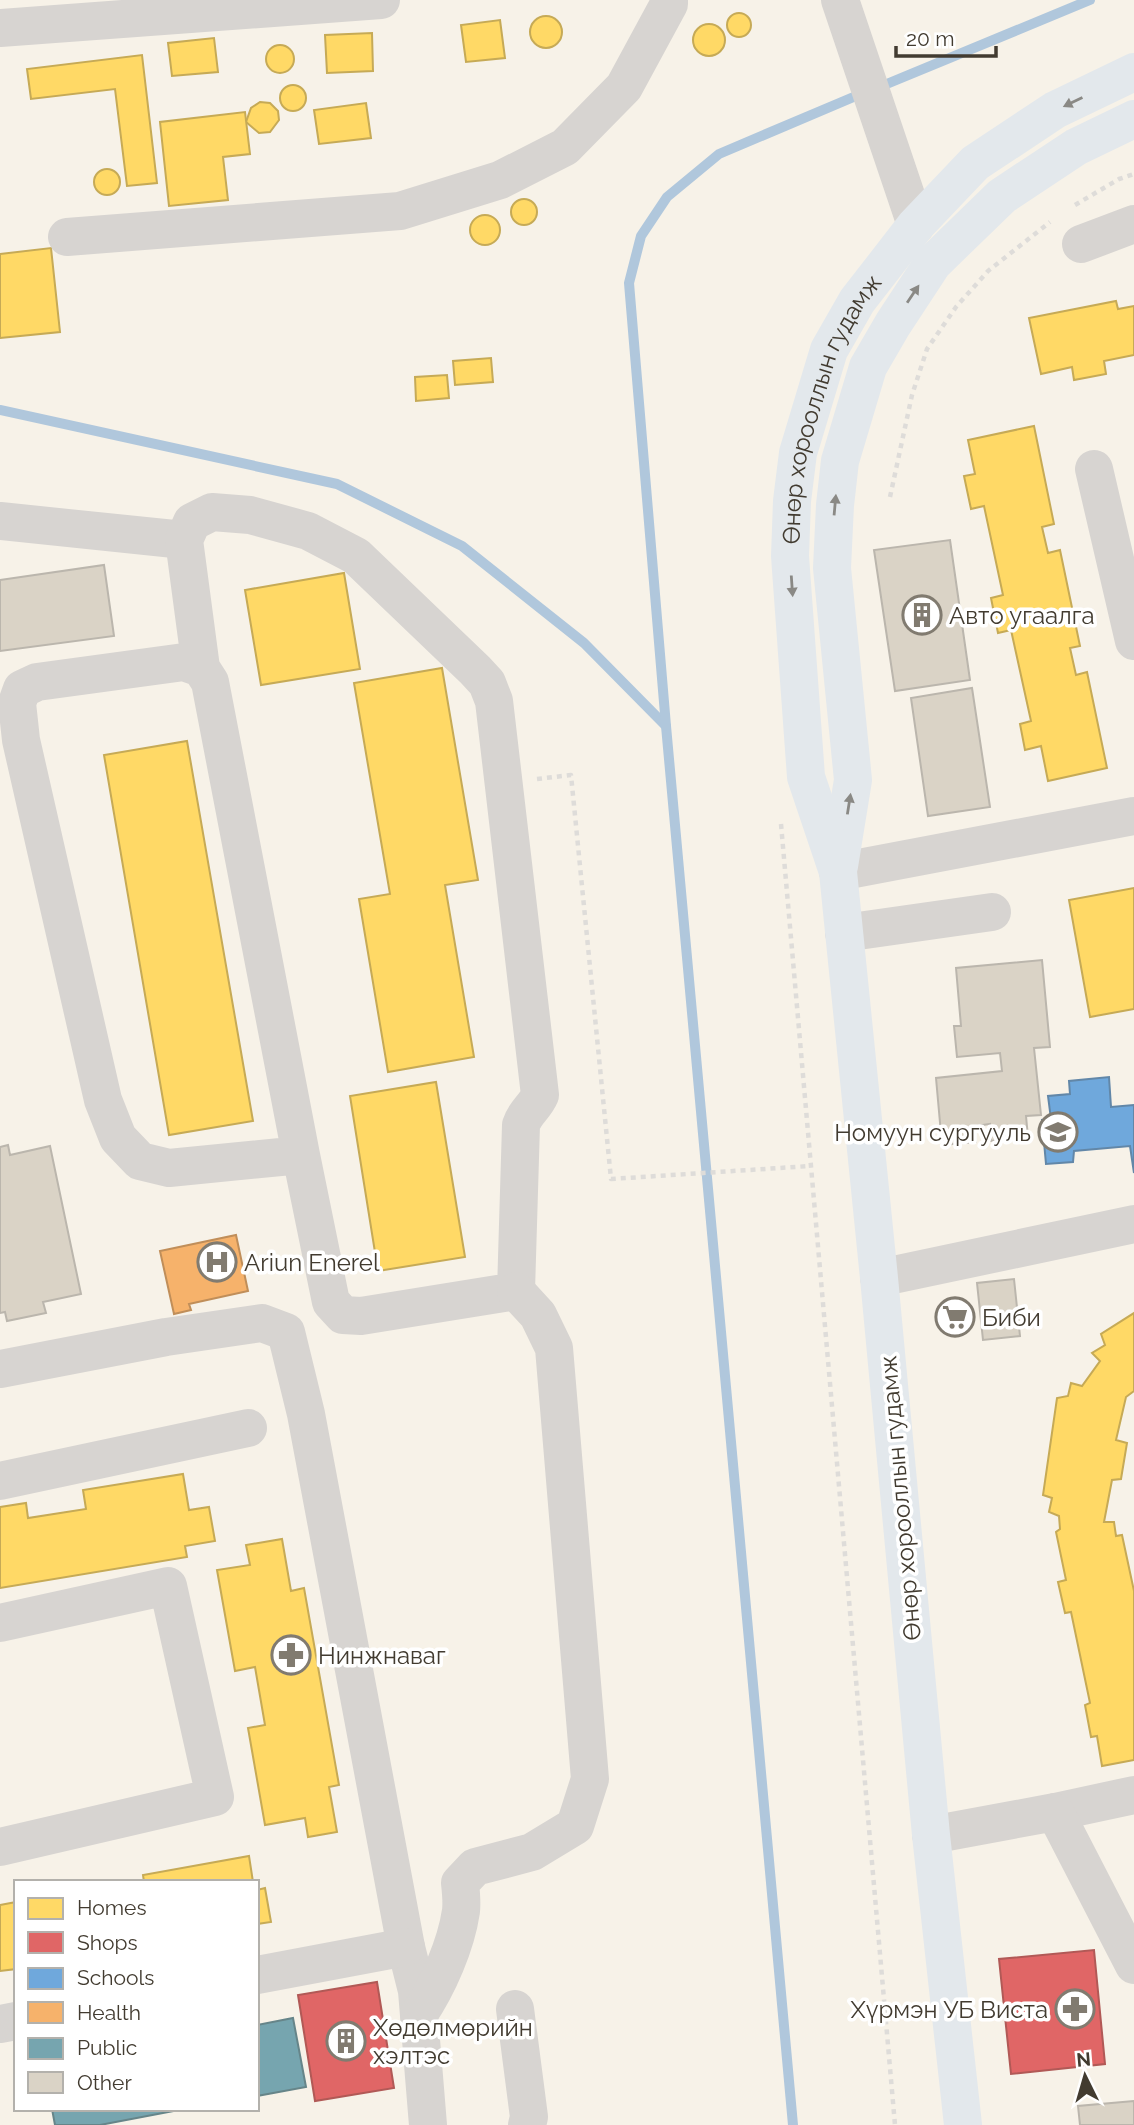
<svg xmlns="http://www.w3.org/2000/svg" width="1134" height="2125" font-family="Raleway,sans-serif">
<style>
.homes{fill:#ffd966;stroke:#c6aa56;stroke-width:2}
.shops{fill:#e06666;stroke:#b15956;stroke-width:2}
.schools{fill:#6fa8dc;stroke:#6287a8;stroke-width:2}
.health{fill:#f6b26b;stroke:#c08e59;stroke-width:2}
.public{fill:#76a5af;stroke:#668589;stroke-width:2}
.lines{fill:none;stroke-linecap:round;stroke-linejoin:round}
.stream{stroke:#b0c7dc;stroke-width:10}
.building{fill:#dad3c6;stroke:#bbb6ad;stroke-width:2}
.path{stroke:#dedcd9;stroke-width:4.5;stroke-dasharray:5 5;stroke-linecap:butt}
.minor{stroke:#d7d4d1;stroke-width:38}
.major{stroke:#e3e8ec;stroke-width:38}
.oneway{fill:#8a8985}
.labels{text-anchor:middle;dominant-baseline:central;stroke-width:7;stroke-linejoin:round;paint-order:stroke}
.street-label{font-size:24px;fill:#423b30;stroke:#fff}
.poi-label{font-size:24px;fill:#423b30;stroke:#fff;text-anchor:start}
</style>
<rect width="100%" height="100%" fill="#f7f2e8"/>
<!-- homes -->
<g class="homes">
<circle cx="739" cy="25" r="12"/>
<circle cx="546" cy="32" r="16"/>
<path d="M500,20L505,58L466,62L461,25Z"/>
<circle cx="709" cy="40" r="16"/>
<path d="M372,33L373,71L327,73L325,35Z"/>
<path d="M214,38L218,72L172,76L168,43Z"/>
<circle cx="280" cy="59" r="14"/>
<path d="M142,55L157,183L127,186L115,89L31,99L27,69Z"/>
<circle cx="293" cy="98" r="13"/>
<path d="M260,102L270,103L278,111L279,120L270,132L259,133L246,122L251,108Z"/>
<path d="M366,103L371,138L319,144L314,110Z"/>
<path d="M245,112L250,154L223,157L228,200L169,206L160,122Z"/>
<circle cx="107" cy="182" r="13"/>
<circle cx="524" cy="212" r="13"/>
<circle cx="485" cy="230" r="15"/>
<path d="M51,248L60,332L0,338V254Z"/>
<path d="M1116,301L1118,309L1134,306V355L1104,361L1106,374L1074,380L1072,367L1041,374L1029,318Z"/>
<path d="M491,358L493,382L455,385L453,361Z"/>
<path d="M447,375L449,398L416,401L415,377Z"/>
<path d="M1034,426L1054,524L1042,527L1048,553L1060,550L1080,646L1070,648L1076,675L1087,672L1107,768L1048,781L1041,746L1025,750L1020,724L1031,721L1011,630L998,633L991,598L1003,595L984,506L971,509L964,476L975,474L968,440Z"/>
<path d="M344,573L360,669L261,685L245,590Z"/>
<path d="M442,668L478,880L445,885L474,1057L388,1072L359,899L390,894L354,683Z"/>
<path d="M187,741L253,1121L169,1135L104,755Z"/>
<path d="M1134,888V1009L1090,1017L1069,900Z"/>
<path d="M436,1082L465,1257L378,1271L350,1096Z"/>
<path d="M1134,1313V1391L1126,1397L1116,1440L1127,1443L1121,1479L1112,1480L1104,1522H1114L1116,1536L1122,1535L1134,1591V1760L1102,1766L1097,1736L1091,1737L1085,1705L1090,1703L1071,1612L1065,1613L1058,1582L1066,1580L1056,1532L1060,1529L1059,1516L1049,1512L1052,1498L1043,1495L1057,1398L1068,1396L1071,1383L1082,1386L1100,1361L1092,1353L1105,1345L1101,1334Z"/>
<path d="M183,1474L189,1510L209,1507L215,1541L185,1546L187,1557L0,1588V1507L26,1503L28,1518L86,1509L83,1490Z"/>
<path d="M282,1539L291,1591L304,1588L339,1785L329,1787L337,1832L308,1837L305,1818L265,1825L248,1728L265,1725L255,1667L235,1671L217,1570L250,1565L246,1545Z"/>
<path d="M249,1856L253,1882H144L143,1875Z"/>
<path d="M265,1888L271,1922L257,1924V1890Z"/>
<path d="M16,1902V1969L0,1971V1905Z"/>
</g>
<!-- shops -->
<g class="shops">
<path d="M1094,1950L1105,2064L1011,2074L999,1959Z"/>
<path d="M377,1982L394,2088L315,2101L298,1995Z"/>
</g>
<!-- schools -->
<path class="schools" d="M1109,1077L1111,1107L1134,1105V1173L1130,1146L1074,1151L1073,1162L1046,1164L1042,1120L1051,1119L1048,1096L1070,1094L1069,1081Z"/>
<!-- health -->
<path class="health" d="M236,1235L248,1291L189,1304L191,1310L174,1314L160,1251Z"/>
<!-- public -->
<g class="public">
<path d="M293,2018L306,2087L257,2096V2025Z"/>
<path d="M52,2109H184L100,2125H55Z"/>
</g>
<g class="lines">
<!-- stream -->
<g class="stream">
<path d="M877,88L1090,0"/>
<path d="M0,410L337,484L462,546L584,643L666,726L793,2125"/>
<path d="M666,726L629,283L641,236L667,197L719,154L863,93"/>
</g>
</g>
<!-- building -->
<g class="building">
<path d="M950,540L970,680L895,691L874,550Z"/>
<path d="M104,565L114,636L0,651V580Z"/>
<path d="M972,688L990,807L928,816L911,698Z"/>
<path d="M1042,960L1050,1047L1034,1048L1041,1115L1026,1116L1028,1137L991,1141L990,1124L975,1126L976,1142L942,1145L936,1078L1002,1071L1000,1053L957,1057L954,1026H961L956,968Z"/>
<path d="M8,1145L10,1155L50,1146L81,1294L43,1302L46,1313L7,1321L5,1312L0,1313V1147Z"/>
<path d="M1014,1279L1020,1336L983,1340L977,1283Z"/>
<path d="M1134,2101V2125H1080L1078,2106Z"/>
</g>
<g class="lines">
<!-- path -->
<g class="path">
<path d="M1075,205L1119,179L1134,174"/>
<path d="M890,497L912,395L927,349L956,307L988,271L1050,222"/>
<path d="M537,779L571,775L611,1179L810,1166"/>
<path d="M781,824L895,2125"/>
</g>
<!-- minor -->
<g class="minor">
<path d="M840,0L916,225"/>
<path d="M0,28L381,0"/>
<path d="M67,237L400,211L500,180L565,147L624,87L669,4V0"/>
<path d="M1081,244L1134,224"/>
<path d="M1094,469L1134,641"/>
<path d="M0,521L184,540"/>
<path d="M201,668L184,540L192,522L212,512L250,515L308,531L356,556L475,670L487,683L494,701L540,1095C535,1107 525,1112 521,1125L516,1291L361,1316L343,1315L331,1302L301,1155L210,682L201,668L184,662L37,682L22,689L17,703L21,740L103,1100L118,1138L140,1161L169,1168L301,1155"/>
<path d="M838,872L1134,816"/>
<path d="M844,933L992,912"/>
<path d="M879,1278L1134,1224"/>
<path d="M0,1369L166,1337L262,1323L286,1332L306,1414L406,1947L417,1991L428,2125"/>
<path d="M0,1481L248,1428"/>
<path d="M0,1623L168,1586L215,1797L0,1847"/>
<path d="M1055,1812L1134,1795"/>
<path d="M931,1835L1055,1812L1134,1965"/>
<path d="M257,1975L406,1947"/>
<path d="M515,2009L529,2117L527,2125"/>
<path d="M419,2014C438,1986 456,1945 461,1911C462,1902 461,1892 460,1883L475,1867L532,1852L575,1826L590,1779L554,1348L538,1315L516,1291"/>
<path d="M0,2024L16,2021"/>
</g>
<!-- major -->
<g class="major">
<path d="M839,866L853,780L832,568L835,505L840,461L868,367L893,324L933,263L1002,196L1076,147L1134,119"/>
<path id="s1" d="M963,2125L931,1835L879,1278L838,872L806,777L790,556L792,501L798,453L829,350L857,301L916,225L975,163L1055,110L1134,72"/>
</g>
</g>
<!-- one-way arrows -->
<defs><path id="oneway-solid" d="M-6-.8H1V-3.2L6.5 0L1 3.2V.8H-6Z" transform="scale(1.75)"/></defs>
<g class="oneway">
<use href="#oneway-solid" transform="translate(1073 102) rotate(154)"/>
<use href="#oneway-solid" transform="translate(913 294) rotate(-56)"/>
<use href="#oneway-solid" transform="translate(835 505) rotate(-85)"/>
<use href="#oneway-solid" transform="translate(792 586) rotate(86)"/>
<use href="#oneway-solid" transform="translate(849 804) rotate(-81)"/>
</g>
<!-- icons -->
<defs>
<g id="building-ring" transform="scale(2.0125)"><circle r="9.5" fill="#fff" stroke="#817b70" stroke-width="1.5"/><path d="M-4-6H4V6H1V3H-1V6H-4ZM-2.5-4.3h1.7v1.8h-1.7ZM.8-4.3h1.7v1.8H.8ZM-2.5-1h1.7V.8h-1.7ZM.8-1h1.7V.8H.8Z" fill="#817b70"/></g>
<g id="school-ring" transform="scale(2.0125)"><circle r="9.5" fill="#fff" stroke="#817b70" stroke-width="1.5"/><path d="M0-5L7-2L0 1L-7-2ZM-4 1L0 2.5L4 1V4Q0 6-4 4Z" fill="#817b70"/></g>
<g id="hospital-ring" transform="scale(2.0125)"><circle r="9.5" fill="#fff" stroke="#817b70" stroke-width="1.5"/><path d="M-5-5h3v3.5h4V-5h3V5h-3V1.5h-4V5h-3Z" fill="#817b70"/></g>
<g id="supermarket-ring" transform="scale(2.0125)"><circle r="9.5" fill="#fff" stroke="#817b70" stroke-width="1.5"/><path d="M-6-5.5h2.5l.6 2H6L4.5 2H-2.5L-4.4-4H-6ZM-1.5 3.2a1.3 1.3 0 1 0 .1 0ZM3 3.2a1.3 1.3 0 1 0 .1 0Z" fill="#817b70"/></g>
<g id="pharmacy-ring" transform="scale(2.0125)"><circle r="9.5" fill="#fff" stroke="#817b70" stroke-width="1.5"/><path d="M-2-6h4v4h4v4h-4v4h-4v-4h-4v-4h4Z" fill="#817b70"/></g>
</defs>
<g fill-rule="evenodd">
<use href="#building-ring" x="922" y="615"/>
<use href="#school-ring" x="1058" y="1132"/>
<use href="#hospital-ring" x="217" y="1262"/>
<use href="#supermarket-ring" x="955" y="1317"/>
<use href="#pharmacy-ring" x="291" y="1655"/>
<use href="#pharmacy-ring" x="1075" y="2009"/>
<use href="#building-ring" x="346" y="2041"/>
</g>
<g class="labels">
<!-- street labels -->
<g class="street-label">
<text stroke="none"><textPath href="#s1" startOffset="1736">Өнөр хорооллын гудамж</textPath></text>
<text transform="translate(900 1498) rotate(-95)">Өнөр хорооллын гудамж</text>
</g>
<!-- poi labels -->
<g class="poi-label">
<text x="949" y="615">Авто угаалга</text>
<text x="1031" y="1132" text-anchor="end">Номуун сургууль</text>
<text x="244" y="1262">Ariun Enerel</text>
<text x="982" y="1317">Биби</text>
<text x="318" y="1655">Нинжнаваг</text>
<text x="1048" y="2009" text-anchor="end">Хүрмэн УБ Виста</text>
<text x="373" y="2027">Хөдөлмөрийн<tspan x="373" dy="28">хэлтэс</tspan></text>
</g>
</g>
<!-- legend -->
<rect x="14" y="1880" width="245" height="231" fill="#ffffff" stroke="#b3b1ac" stroke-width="2"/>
<rect x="28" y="1898" width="35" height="21" fill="#ffd966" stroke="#b3b1ac" stroke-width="2"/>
<text x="77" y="1915" font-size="21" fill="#423b30">Homes</text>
<rect x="28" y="1932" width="35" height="21" fill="#e06666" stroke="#b3b1ac" stroke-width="2"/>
<text x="77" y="1950" font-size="21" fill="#423b30">Shops</text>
<rect x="28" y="1968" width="35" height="21" fill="#6fa8dc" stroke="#b3b1ac" stroke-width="2"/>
<text x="77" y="1985" font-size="21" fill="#423b30">Schools</text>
<rect x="28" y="2002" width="35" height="21" fill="#f6b26b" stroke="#b3b1ac" stroke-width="2"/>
<text x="77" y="2020" font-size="21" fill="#423b30">Health</text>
<rect x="28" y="2038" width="35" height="21" fill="#76a5af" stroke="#b3b1ac" stroke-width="2"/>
<text x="77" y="2055" font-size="21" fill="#423b30">Public</text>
<rect x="28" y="2072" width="35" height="21" fill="#dad3c6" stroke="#b3b1ac" stroke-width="2"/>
<text x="77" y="2090" font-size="21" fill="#423b30">Other</text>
<!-- north arrow -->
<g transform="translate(1085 2076) rotate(355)" stroke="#ffffff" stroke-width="5" paint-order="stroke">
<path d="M0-5L12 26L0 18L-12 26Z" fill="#423b30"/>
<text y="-10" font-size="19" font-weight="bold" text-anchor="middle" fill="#423b30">N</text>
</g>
<!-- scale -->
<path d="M896 46v10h100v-10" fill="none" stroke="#423b30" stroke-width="3.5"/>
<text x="906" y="46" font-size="21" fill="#423b30" stroke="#ffffff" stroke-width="5" paint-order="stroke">20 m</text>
</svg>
